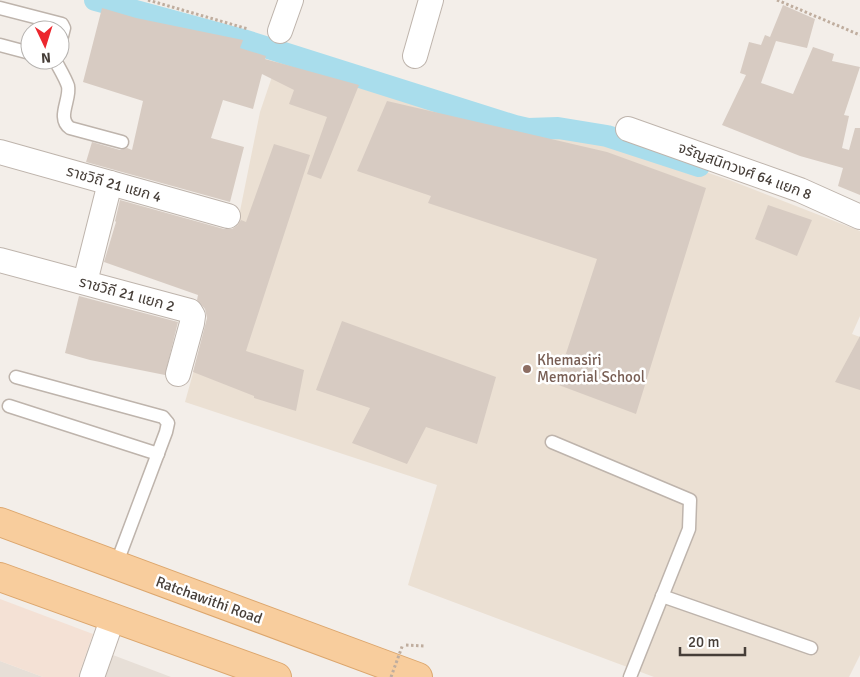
<svg xmlns="http://www.w3.org/2000/svg" width="860" height="677" font-family="Signika,'Noto Sans Thai',sans-serif">
<style>
.residential{fill:#e7dfd7}
.commercial{fill:#f4e1d5}
.education{fill:#ebe0d3}
.lines{fill:none;stroke-linecap:round;stroke-linejoin:round}
.canal{stroke:#a9ddec;stroke-width:22}
.building{fill:#d7cbc2}
.lane-casing{stroke:#beb4ac;stroke-width:15}
.street-casing{stroke:#beb4ac;stroke-width:26}
.primary-casing{stroke:#dca66d;stroke-width:30}
.path{stroke:#bfad9e;stroke-width:3;stroke-dasharray:2.5 2.5;stroke-linecap:butt}
.lane{stroke:#fff;stroke-width:12}
.street{stroke:#fff;stroke-width:24}
.primary{stroke:#f8cd9d;stroke-width:28}
.path-bridge{stroke:#bfad9e;stroke-width:3;stroke-dasharray:2.5 2.5;stroke-linecap:butt}
.education-dot{fill:#8d6e63;stroke:#fff;stroke-width:2}
.labels{text-anchor:middle;dominant-baseline:central;stroke-width:5;stroke-linejoin:round;paint-order:stroke}
.street-label{font-size:15px;fill:#463e38;stroke:#fff}
.education-label{font-size:15px;fill:#785e54;stroke:#fff;text-anchor:start}
</style>
<rect width="100%" height="100%" fill="#f3eee9"/>
<!-- residential -->
<g class="residential">
<path d="M89,646L171,677H78Z"/>
<path d="M0,661L43,677H0Z"/>
</g>
<!-- commercial -->
<path class="commercial" d="M0,599L93,634L78,677H43L0,661Z"/>
<!-- education -->
<path class="education" d="M277,62L387,93L510,132L604,141L659,156L732,181L860,231V316L852,334L860,337V655L849,677H654L408,585L437,485L185,402L222,269L224,270L240,211L260,112Z"/>
<g class="lines">
<!-- canal -->
<path class="canal" d="M95,0L243,40L515,126L528,129L558,128L607,136L699,166"/>
</g>
<!-- building -->
<g class="building">
<path d="M783,5L815,19L807,48L776,41L761,83L793,94L813,47L834,54L832,61L860,67L844,115L849,116L842,148L849,150L855,128H860V195L838,186L843,168L800,156L722,125L746,75L740,73L749,42L761,45L765,35L770,37Z"/>
<path d="M102,8L136,18L243,40L240,48L266,56L265,59L359,85L321,179L307,174L327,117L289,104L294,90L262,74L253,109L223,100L211,138L244,147L230,202L86,162L92,142L120,150L127,148L132,150L143,101L83,82Z"/>
<path d="M387,101L607,152L706,188L636,414L556,384L597,259L428,203L431,196L357,171Z"/>
<path d="M274,144L310,155L246,351L304,370L296,411L254,398V396L193,372L207,318L205,309L197,300L198,295L104,262L116,222L115,221L120,200L224,229H232L238,225L241,220L246,222Z"/>
<path d="M768,205L812,220L797,256L755,239Z"/>
<path d="M79,296L178,322L165,375L90,360L65,353Z"/>
<path d="M342,321L496,377L477,444L426,427L407,464L352,443L370,408L316,390Z"/>
<path d="M860,336V390L835,382Z"/>
</g>
<g class="lines">
<!-- lane casing -->
<g class="lane-casing">
<g id="lane">
<path d="M0,8L62,24L64,28L60,44"/>
<path d="M0,45L30,53"/>
<path d="M55,60C59,68 65,77 68,86C71,99 56,118 70,128L122,142"/>
<path d="M16,377L163,417L168,423L166,432L116,565"/>
<path d="M9,406L158,454"/>
<path d="M552,442L690,500L689,529L630,677"/>
<path d="M662,596L811,648"/>
</g>
</g>
<!-- street casing -->
<g class="street-casing">
<g id="street">
<path d="M280,31L291,0"/>
<path d="M415,56L431,0"/>
<path d="M628,129L800,190L860,217"/>
<path d="M0,152L228,216"/>
<path d="M0,260L190,311L193,316L192,323L178,374"/>
<path d="M85,282L110,183"/>
<path d="M92,677L113,617"/>
</g>
</g>
<!-- primary casing -->
<g class="primary-casing">
<g id="primary">
<path d="M0,522L418,677"/>
<path d="M0,577L277,677"/>
</g>
</g>
<!-- path -->
<g class="path">
<path d="M148,0L248,29"/>
<path d="M777,0L860,35"/>
<path d="M406,645L425,646"/>
</g>
<!-- lane -->
<use href="#lane" class="lane"/>
<!-- street -->
<use href="#street" class="street"/>
<!-- primary -->
<use href="#primary" class="primary"/>
<!-- path-bridge -->
<path class="path-bridge" d="M391,677L403,644"/>
</g>
<!-- markers -->
<circle class="education-dot" cx="527" cy="369" r="5"/>
<g class="labels">
<!-- street labels -->
<g class="street-label">
<text transform="translate(745 171) rotate(20)">จรัญสนิทวงศ์ 64 แยก 8</text>
<text transform="translate(114 184) rotate(16)">ราชวิถี 21 แยก 4</text>
<text transform="translate(127 294) rotate(15)">ราชวิถี 21 แยก 2</text>
<text transform="translate(209 600) rotate(20)">Ratchawithi Road</text>
</g>
<!-- education labels -->
<g class="education-label">
<text x="537" y="360">Khemasiri<tspan x="537" dy="17">Memorial School</tspan></text>
</g>
</g>
<!-- north arrow -->
<g transform="translate(45 45) rotate(176)"><circle r="24" fill="#ffffff" stroke="#b5b2af"/>
<path d="M0-4L9 19L0 12L-9 19Z" fill="#ec272e"/>
<text y="-8" font-size="14" font-weight="bold" text-anchor="middle" fill="#463e38">N</text>
</g>
<!-- scale -->
<path d="M680 647v8h65v-8" fill="none" stroke="#463e38" stroke-width="2.5"/>
<text x="688" y="647" font-size="15" fill="#463e38" stroke="#ffffff" stroke-width="4" paint-order="stroke">20 m</text>
</svg>
